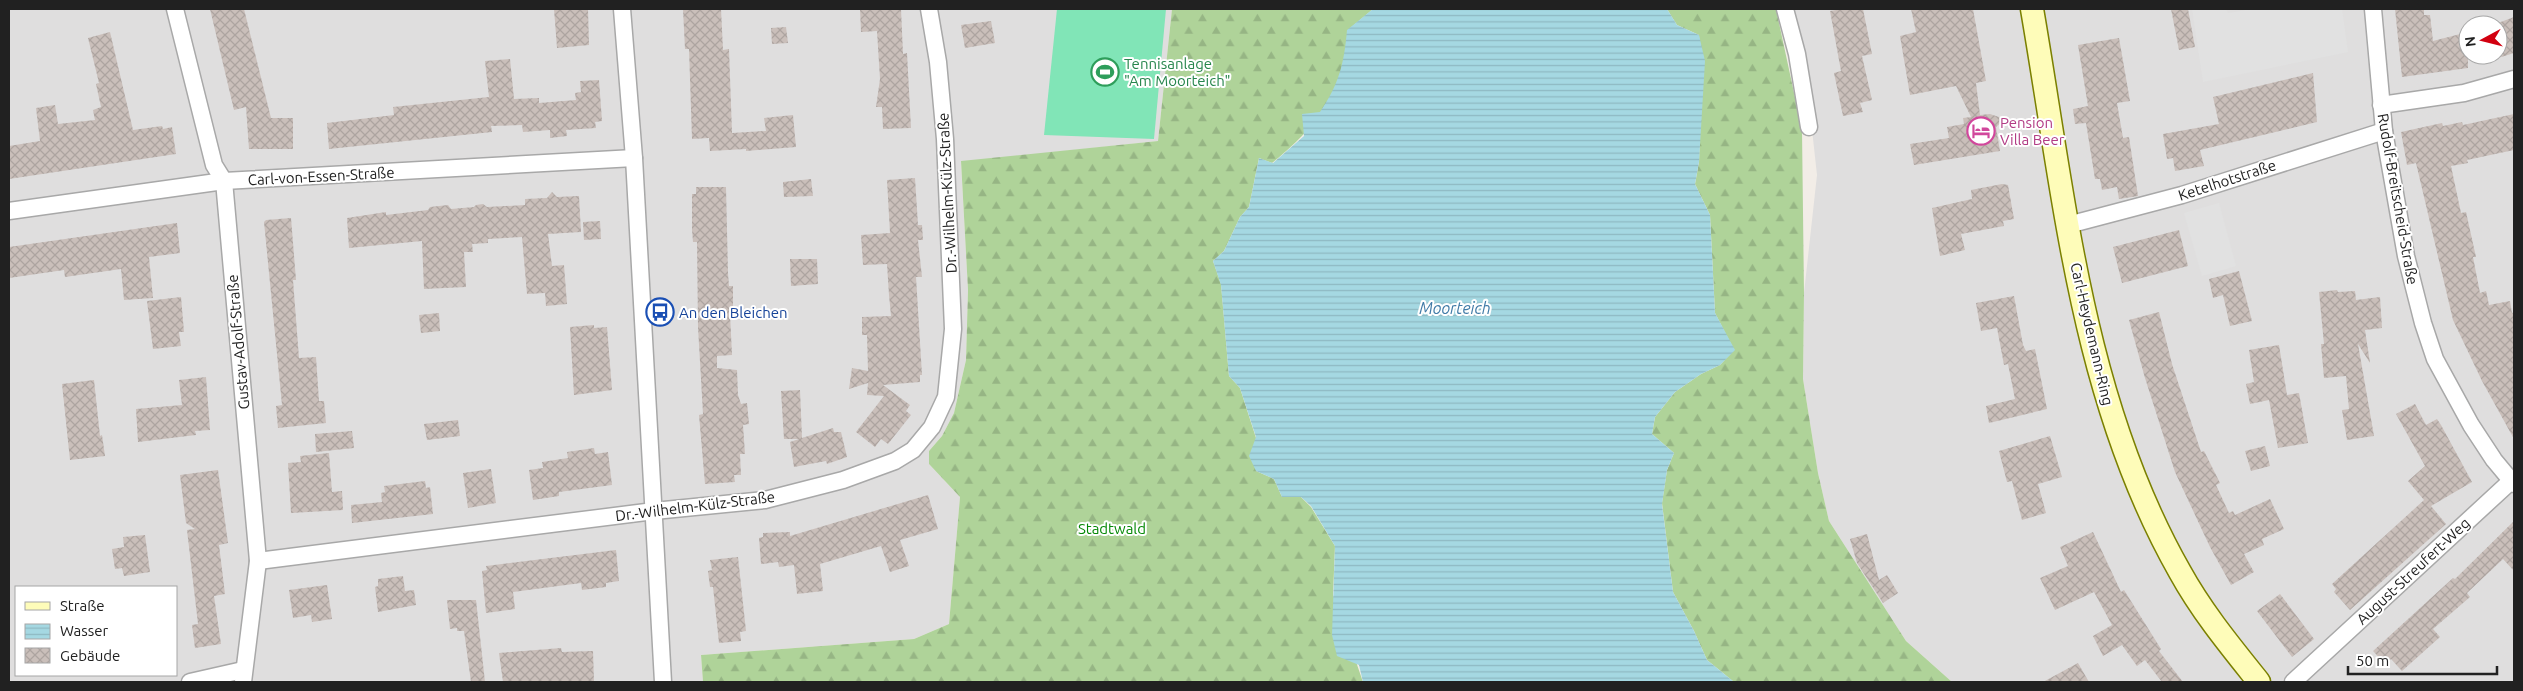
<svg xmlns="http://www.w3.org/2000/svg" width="2523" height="691" font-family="Ubuntu,sans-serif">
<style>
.residential{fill:#dfdede;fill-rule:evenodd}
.forest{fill:url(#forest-firs)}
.pitch{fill:#81e5b7}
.parking{fill:#e1e1e1}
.water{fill:url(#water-rules)}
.building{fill:url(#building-cross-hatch)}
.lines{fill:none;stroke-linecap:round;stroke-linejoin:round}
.street-casing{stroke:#a8a8a8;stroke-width:19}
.secondary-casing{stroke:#7b8000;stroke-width:25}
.street{stroke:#fff;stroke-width:16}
.secondary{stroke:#fefcb9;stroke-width:22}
.labels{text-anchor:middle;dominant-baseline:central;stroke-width:4;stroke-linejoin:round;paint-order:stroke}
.leisure-label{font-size:15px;fill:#27864d;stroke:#fff;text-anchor:start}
.hotel-label{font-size:15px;fill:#b23c85;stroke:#fff;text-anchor:start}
.street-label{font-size:15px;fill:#212121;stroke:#fff}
.transit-label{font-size:15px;fill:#164399;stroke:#fff;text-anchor:start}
.park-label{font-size:15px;fill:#058906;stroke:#fff}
.water-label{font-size:16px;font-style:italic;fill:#417ba7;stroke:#fff}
</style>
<defs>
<pattern id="forest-firs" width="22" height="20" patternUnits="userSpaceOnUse" patternTransform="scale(1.25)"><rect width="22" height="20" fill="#afd399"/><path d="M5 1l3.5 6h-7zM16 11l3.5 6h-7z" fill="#96b584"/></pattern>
<pattern id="water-rules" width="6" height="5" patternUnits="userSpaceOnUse" patternTransform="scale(1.25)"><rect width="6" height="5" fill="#a5d8e2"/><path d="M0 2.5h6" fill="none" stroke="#8eb9c2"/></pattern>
<pattern id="building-cross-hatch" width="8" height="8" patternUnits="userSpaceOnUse" patternTransform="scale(1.25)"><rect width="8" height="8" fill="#cabfba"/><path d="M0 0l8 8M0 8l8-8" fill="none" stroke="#ada4a0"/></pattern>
</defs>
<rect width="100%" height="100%" fill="#f2ede7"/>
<!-- residential -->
<g class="residential">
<path d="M9,9H1172L1158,141L961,162L968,290L966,360L954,413L942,436L929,451V464L960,497L949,624L914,639L701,655L703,682H9ZM16,587H176V675H16Z"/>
<path d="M1792,9H2514V682H1952L1906,641L1829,521L1818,473L1803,379L1804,293L1817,175L1803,48ZM2468,25H2498V55H2468Z"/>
</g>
<!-- forest -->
<g class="forest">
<path d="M1172,9H1373L1348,30C1347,40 1346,51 1345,61C1337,102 1304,138 1272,163L1259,158L1249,207L1240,217L1224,251L1213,261L1221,284L1229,376L1240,388L1256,438V471L1274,479L1282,497H1301L1311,507L1335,546L1333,595L1363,682H703L701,655L914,639L949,624L960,497L929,464V451L942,436L954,413L966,360L968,290L961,161L1158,141Z"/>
<path d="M1667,9H1776L1802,130L1804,293L1803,379L1818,473L1829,521L1906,641L1952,682H1734L1707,660L1694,631L1673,592L1662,503L1667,470L1674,453L1652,434L1655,417L1675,392L1701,374L1720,365L1734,350L1715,313L1710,215L1695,184L1699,162L1701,103L1699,35L1677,25Z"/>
</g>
<!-- pitch -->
<path class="pitch" d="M1057,9H1166L1154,139L1044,135Z"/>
<!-- parking -->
<g class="parking">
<path d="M2192,9H2226L2228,13L2253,9H2342L2348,52L2203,82Z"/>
<path d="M2219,203L2236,266L2202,276L2184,213Z"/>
</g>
<!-- water -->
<path class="water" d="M1373,9H1667L1677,25L1699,35L1705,61L1699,162L1695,184L1710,215L1715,313L1735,350L1720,365L1701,374L1675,392L1655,417L1652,434L1674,453L1667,470L1662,504L1673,592L1694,631L1707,660L1734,682H1363L1359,665L1337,656L1332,635L1335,546L1311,506L1301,497H1282L1274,479L1256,471L1249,456L1256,437L1240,388L1229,376L1221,285L1213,261L1224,251L1240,217L1249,207L1259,158L1273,163L1304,136L1302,114L1320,112C1339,84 1344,64 1347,30Z"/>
<!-- building -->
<g class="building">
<path d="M210,9H244L271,118H293V149H249L246,107L234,110Z"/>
<path d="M554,9H588L589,45L557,48Z"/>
<path d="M683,9H721L723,50L729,49L732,133L766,131L764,118L793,115L796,147L746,151V149L710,151L709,138L692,139L689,49H685Z"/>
<path d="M860,9H901L903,54L907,53L911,128L883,129L882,107H876L880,79L877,31L861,32Z"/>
<path d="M1842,9H1863L1872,54L1862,56L1872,100L1860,103L1863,112L1843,116L1834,73L1841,71L1830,11Z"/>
<path d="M1911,9H1973L1986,81L1976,83L1980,115L1990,114L2005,119L1996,127L2000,151L1914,165L1910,144L1949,138L1947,127L1964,124L1963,118L1971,117L1956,86L1910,95L1900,36L1916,32Z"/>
<path d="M2171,9H2188L2195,47L2179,50Z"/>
<path d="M2395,9H2424V15H2430L2433,41L2468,32V68L2402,77Z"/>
<path d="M2514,17V53L2498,58V23Z"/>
<path d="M991,21L995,43L965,48L961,25Z"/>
<path d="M786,27L788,43L772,44L771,28Z"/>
<path d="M110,32L133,130L162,126L163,129L172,127L176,154L9,179V146L40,141L36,108L55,105L58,124L95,120L93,110L101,107L96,84L99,83L88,38Z"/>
<path d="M2119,38L2130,101L2117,103L2123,138L2129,137L2138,196L2119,199L2117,187L2102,190L2100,179H2095L2086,123L2075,124L2073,109L2088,106L2078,45Z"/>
<path d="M510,59L514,99L539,98V103L576,100L575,93L581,92L580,81L599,80L602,121L595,122L596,128L566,130L567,136L550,138V130L523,132L522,125L491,126L492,132L329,149L327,123L394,115L393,107L489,97L485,61Z"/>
<path d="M2313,73L2317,122L2200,150L2204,166L2175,171L2173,158L2167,159L2163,134L2219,124L2213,97Z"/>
<path d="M2514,114V150L2467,160L2468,163L2451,166L2461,213L2466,212L2476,257H2473L2480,293L2486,291L2489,305L2510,301L2512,313L2514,312V439L2482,381L2453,320L2416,163L2407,165L2401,132L2442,123L2443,126L2462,122L2463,125Z"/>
<path d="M915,178L918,225H922L923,240H918L922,277H916L922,375H920V382L883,385L910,405L906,411L911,415L888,444L881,439L875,447L856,432L884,396L867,395L868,383L849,389L852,368L868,371L867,335H862V317L891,316L889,295L887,264L863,265L861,235L890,233L887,180Z"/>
<path d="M811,179L813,196L784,197L783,182Z"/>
<path d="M2002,184L2008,185L2014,219L2003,221L2004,226L1961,234L1965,250L1940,256L1932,208L1972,199L1971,190Z"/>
<path d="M696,187H726L728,273L729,286H733V314H730L732,355L717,356V368L737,370L738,395L741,404L747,403L749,424L743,425L745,454H740L741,475H734L735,482L705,484L699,415L703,414L698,327L697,242H693L692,230V194H696Z"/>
<path d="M552,192L557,197L579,196L581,232L548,234L552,266L564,265L567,304L546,306L545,293L527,294L522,237L488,239V243L472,244L473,252H464L466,287L424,289L422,241L349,248L347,218L386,212V215L428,210L430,207L448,205L451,209L474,207L476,205L483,204L487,207L525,205V199L547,198Z"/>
<path d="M291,218L296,280H293L299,358L316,357L319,401H324L326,423L278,428L276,406L282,405L264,222L266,220Z"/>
<path d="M600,221L601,239L584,240L583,222Z"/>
<path d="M177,223L180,253L149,257L153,298L124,300L121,269L65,277L64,270L9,278V247Z"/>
<path d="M2179,230L2188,266L2122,283L2113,247Z"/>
<path d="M790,259H817L818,284L791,286Z"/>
<path d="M2239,271L2252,321L2230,326L2223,295L2213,298L2209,279Z"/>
<path d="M2337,290L2338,292L2355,291L2356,300L2380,297L2382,328L2365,330L2370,363L2358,344L2374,436L2347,440L2342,410L2349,409L2346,376L2324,378L2321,344H2324L2319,292Z"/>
<path d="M2014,296L2023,345L2026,351L2035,349L2047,409L1989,423L1986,406L2015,399L2008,364L2004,365L1997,328L1981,331L1976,303Z"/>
<path d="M181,297L184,332H179L181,346L153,349L147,301Z"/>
<path d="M2159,312L2172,364L2201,452L2204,451L2220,483L2216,485L2229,513L2233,511L2235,515L2270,499L2284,529L2262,539L2264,545L2244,554L2254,572L2231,585L2210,547L2175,472L2145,378L2129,320Z"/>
<path d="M439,313L440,331L421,333L419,315Z"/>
<path d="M594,325V328L607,327L612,390L574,395L570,327Z"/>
<path d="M2279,345L2287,395L2299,393L2308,443L2278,448L2269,400L2250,404L2246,384L2254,382L2249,350Z"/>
<path d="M206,377L210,430L195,431L196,435L138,442L136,409L182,405L179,380Z"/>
<path d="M94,380L100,436L102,435L105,456L70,460L62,384Z"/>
<path d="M800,390L802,438L833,428L834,432H841L847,457L827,464L826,461L794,467L790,442L799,439H784L781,391Z"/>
<path d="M2415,404L2426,425L2437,419L2441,425L2472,482L2431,506L2446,524L2350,610L2334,592L2336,589L2332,584L2424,500L2408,481L2425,466L2396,414Z"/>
<path d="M458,420L460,436L427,440L424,424Z"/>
<path d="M352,431L354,448L316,452L315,434Z"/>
<path d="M2050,436L2062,477L2038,484L2046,513L2022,520L2012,481L2007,482L1999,451Z"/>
<path d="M2265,446L2270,466L2251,471L2245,451Z"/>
<path d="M594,448L595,454L608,452L612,485L559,492V496L533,500L529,470L543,468L542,462L568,458L567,452Z"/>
<path d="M329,453L332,492L342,491L343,510L291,513L288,463L301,462L300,456Z"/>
<path d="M491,469L496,503L468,508L463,473Z"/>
<path d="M218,470L228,543L219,545L225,594L214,596L221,644L195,648L192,625L198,624L187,530L195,529L186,523L180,475Z"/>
<path d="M425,481L426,488L430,487L433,514L352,523L351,505L382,502L381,493L385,492L384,486Z"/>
<path d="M928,495L938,529L900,540L909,566L890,572L881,546L820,564L823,591L797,594L794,565L779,567L778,562L761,564L759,538L763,537V533L790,532V536Z"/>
<path d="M2514,521V571L2503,559L2467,593L2470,597L2433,629L2440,637L2402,671L2391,659L2385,664L2373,651L2453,578L2455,579Z"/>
<path d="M2093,532L2121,592L2124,590L2161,649L2159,651L2183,682H2162L2145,660L2137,666L2122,645L2103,656L2093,636L2112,625L2094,592L2055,610L2040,578L2068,566L2060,547Z"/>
<path d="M1867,534L1879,580L1887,575L1898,593L1883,603L1857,563L1850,539Z"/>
<path d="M145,535L150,572L124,576L122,568L115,569L112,549L124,547L123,537Z"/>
<path d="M616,550L619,581L606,583V587L582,590L581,583L513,592L515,609L486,613L482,571L487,570L486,566Z"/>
<path d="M738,557L746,631L740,632L741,641L719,643L713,587H710L708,571L712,570L710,560Z"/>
<path d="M403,576L405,591L414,590L416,605L378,612L375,587L378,586V579Z"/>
<path d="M327,585L332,619L312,622L311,615L293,618L289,590Z"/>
<path d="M2280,594L2314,639L2292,657L2257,611Z"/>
<path d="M447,600H476L485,682H471L464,631H457V628L450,629Z"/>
<path d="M561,648L562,652L593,651L594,682H503L499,653Z"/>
<path d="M2078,663L2089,682H2043Z"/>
</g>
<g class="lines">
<!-- street casing -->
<g class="street-casing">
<g id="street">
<path d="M175,9L214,165L224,181L258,561L243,682"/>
<path d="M622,9L634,158L663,682"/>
<path d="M1785,9L1797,54L1809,127"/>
<path d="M2373,9L2384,131L2406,256L2423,323L2435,359L2471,425L2494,460L2514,484"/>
<path d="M2381,105L2464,93L2514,79"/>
<path d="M9,211L224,181L634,158"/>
<path d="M2068,225L2182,195L2384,131"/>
<path d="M258,561L654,511L765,500L843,480L895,461L913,450L932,427L946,397L953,329L945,139L938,62L929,9"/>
<path d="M190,682L243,670"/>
<path d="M2293,682L2511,481"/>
</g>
</g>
<!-- secondary casing -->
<g class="secondary-casing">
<path id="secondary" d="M2032,9C2065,200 2082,400 2180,572C2202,612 2231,647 2259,682"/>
</g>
<!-- street -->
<use href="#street" class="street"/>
<!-- secondary -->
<use href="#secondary" class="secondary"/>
</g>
<!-- icons -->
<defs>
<g id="stadium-ring" transform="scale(1.4375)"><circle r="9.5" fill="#fff" stroke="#2e9e5b" stroke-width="1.5"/><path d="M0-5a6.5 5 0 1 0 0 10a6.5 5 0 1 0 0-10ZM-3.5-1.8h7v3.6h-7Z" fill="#2e9e5b"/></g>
<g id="hotel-ring" transform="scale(1.4375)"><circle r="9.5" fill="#fff" stroke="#d1479c" stroke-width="1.5"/><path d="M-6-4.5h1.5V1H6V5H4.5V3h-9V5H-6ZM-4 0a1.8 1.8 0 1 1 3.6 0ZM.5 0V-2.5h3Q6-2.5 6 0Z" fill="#d1479c"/></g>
<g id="bus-ring" transform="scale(1.4375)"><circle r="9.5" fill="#fff" stroke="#1a4fb4" stroke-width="1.5"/><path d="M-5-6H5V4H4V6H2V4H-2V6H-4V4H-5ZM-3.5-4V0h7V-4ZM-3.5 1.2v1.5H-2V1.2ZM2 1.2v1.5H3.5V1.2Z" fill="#1a4fb4"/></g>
</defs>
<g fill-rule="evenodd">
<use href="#stadium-ring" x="1105" y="72"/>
<use href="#hotel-ring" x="1981" y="131"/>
<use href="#bus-ring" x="660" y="312"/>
</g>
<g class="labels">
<!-- leisure labels -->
<g class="leisure-label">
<text x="1124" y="63">Tennisanlage<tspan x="1124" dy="17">"Am Moorteich"</tspan></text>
</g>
<!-- hotel labels -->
<g class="hotel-label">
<text x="2000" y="122">Pension<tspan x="2000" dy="17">Villa Beer</tspan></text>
</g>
<!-- street labels -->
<g class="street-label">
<text transform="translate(321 176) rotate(-3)">Carl-von-Essen-Straße</text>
<text transform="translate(2227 180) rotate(-18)">Ketelhotstraße</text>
<text transform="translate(947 193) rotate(-93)">Dr.-Wilhelm-Külz-Straße</text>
<text transform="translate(2398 199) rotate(80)">Rudolf-Breitscheid-Straße</text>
<text transform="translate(2092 334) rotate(77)">Carl-Heydemann-Ring</text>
<text transform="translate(238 342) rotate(-95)">Gustav-Adolf-Straße</text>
<text transform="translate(695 506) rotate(-7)">Dr.-Wilhelm-Külz-Straße</text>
<text transform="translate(2413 571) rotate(-43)">August-Streufert-Weg</text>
</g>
<!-- transit labels -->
<g class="transit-label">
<text x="679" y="312">An den Bleichen</text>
</g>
<!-- park labels -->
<g class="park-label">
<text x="1112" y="528">Stadtwald</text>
</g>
<!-- water labels -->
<g class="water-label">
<text x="1455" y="308">Moorteich</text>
</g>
</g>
<!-- border -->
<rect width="2523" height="691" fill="none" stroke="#212121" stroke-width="20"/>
<!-- legend -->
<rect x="15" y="586" width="162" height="90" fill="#ffffff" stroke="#a6a6a6"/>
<rect x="25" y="602" width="25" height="8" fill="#fefcb9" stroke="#a6a6a6"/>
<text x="60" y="611" font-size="15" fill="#212121">Straße</text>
<rect x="25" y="624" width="25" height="15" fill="url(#water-rules)" stroke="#a6a6a6"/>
<text x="60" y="636" font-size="15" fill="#212121">Wasser</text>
<rect x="25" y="648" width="25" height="15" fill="url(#building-cross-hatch)" stroke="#a6a6a6"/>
<text x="60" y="661" font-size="15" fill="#212121">Gebäude</text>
<!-- north arrow -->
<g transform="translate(2483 40) rotate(263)"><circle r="24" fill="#ffffff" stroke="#a6a6a6"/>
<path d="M0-4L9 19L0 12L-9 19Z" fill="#d20010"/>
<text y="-8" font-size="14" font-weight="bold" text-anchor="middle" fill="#212121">N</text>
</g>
<!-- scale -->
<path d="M2348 666v8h149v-8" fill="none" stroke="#212121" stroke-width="2.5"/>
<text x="2356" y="666" font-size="15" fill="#212121" stroke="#ffffff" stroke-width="4" paint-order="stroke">50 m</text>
</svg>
